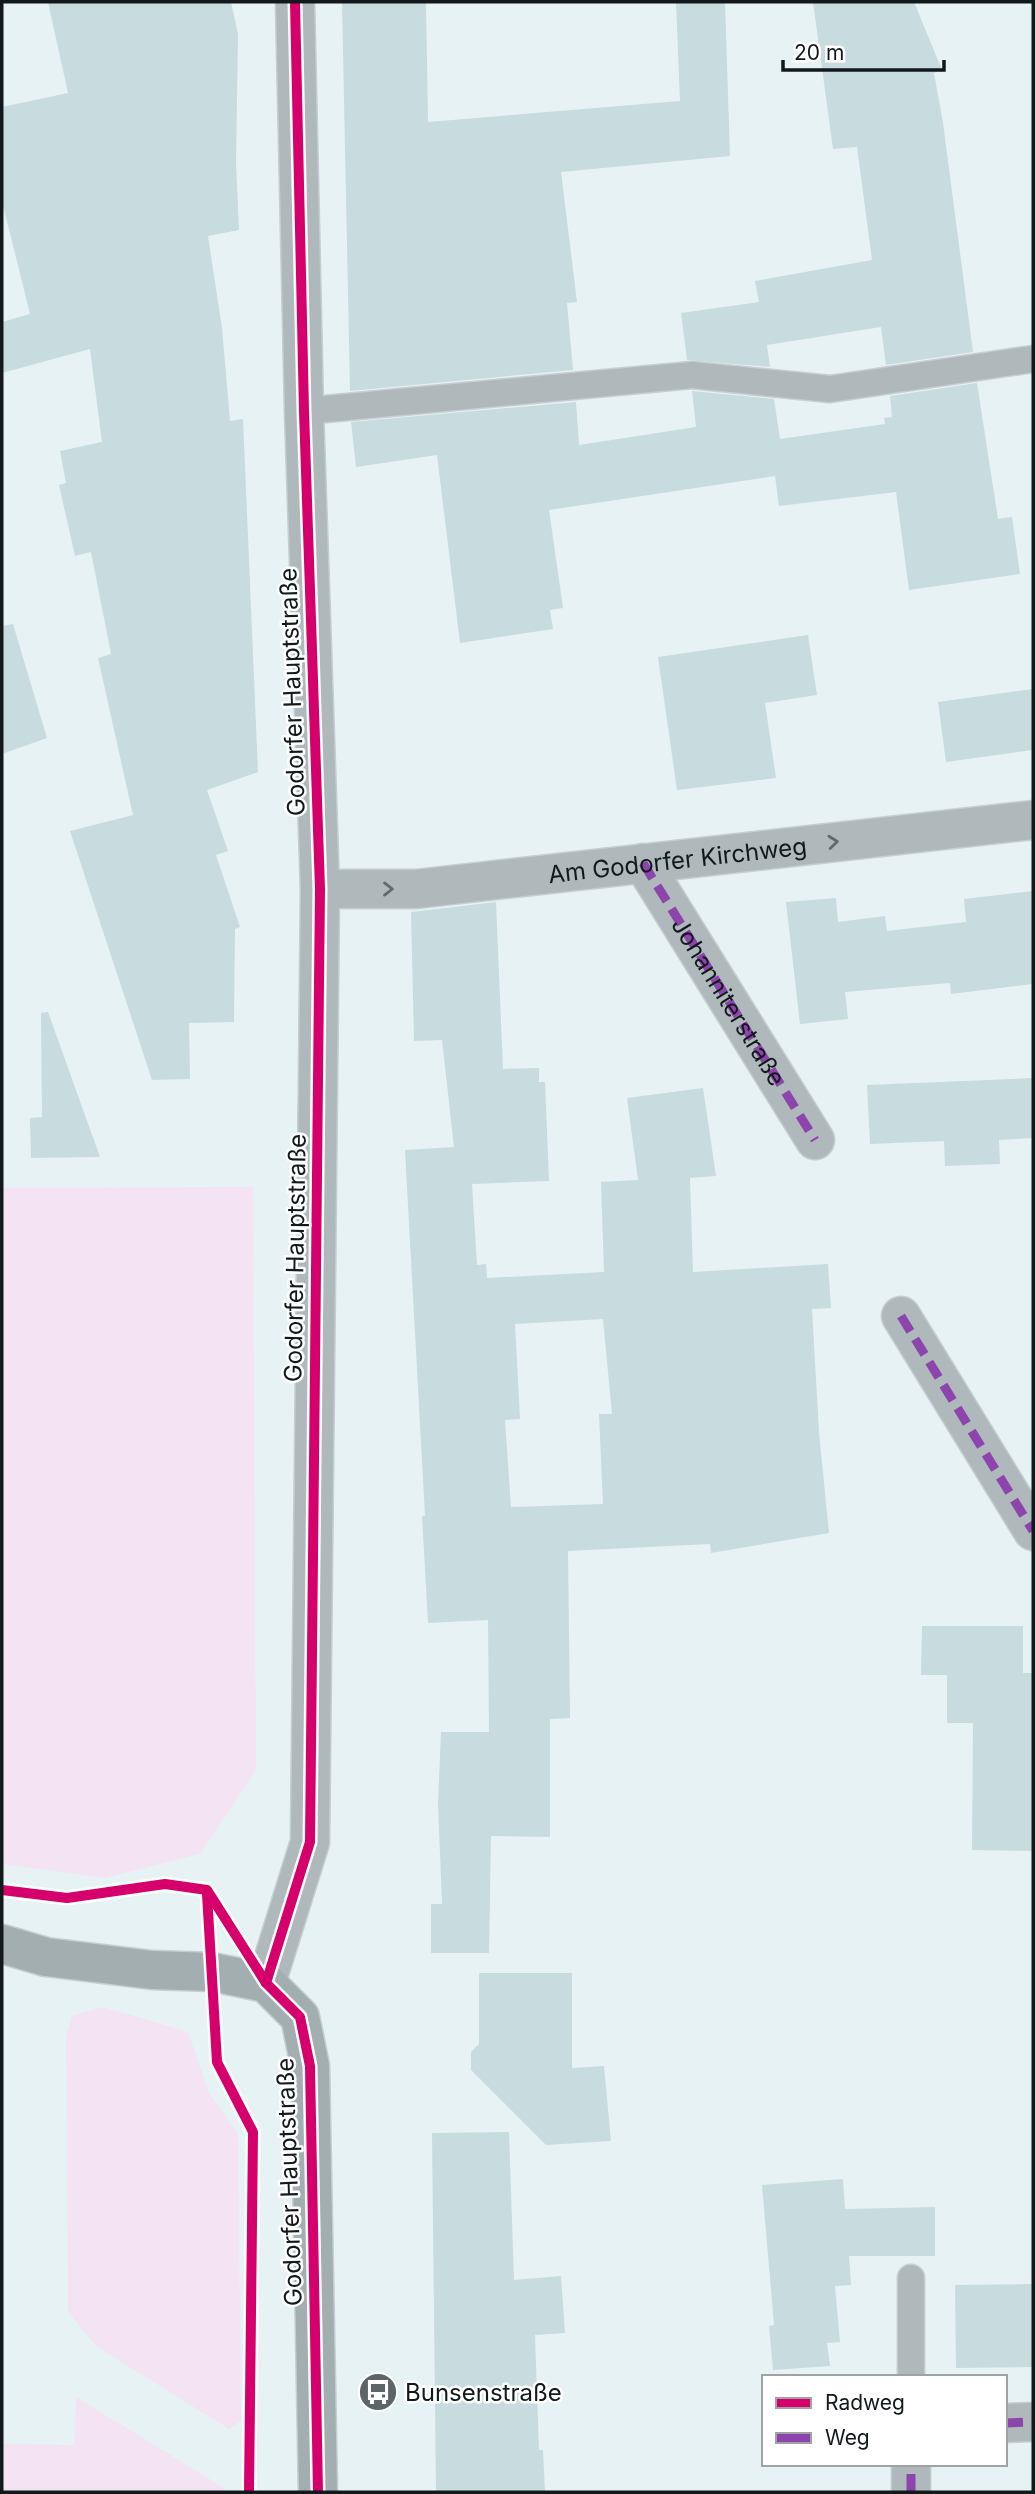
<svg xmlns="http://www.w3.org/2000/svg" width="1035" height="2494" font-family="Inter,sans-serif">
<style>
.green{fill:#f4e3f3}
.building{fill:#c8dbdf;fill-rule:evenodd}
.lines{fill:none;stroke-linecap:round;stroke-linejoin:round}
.service-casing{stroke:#c6ced1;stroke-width:29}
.minor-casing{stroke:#c6ced1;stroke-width:41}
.tertiary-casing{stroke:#c6ced1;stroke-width:41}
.secondary-casing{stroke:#c6ced1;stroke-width:41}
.service{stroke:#afb9bb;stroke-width:26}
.minor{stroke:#afb9bb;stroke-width:38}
.tertiary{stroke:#afb9bb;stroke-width:38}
.secondary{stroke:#a2aeb0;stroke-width:38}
.quiet{stroke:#8e44ad;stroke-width:9;stroke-dasharray:18 9;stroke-linecap:butt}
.cycleway-casing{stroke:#fff;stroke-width:15}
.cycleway{stroke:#d6006c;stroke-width:10}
.oneway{stroke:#60696b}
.labels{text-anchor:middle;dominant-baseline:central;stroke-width:5;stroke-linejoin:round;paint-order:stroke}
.street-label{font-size:24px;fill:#12191b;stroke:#fff}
.poi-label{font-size:24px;fill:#12191b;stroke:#fff;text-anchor:start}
</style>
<rect width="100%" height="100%" fill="#e7f2f5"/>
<!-- green -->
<g class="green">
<path d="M253,1187L256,1770L200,1854L105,1878L2,1864V1188Z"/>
<path d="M103,2007L188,2032L209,2093L238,2134L241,2421L229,2429L96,2346L68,2312L66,2037L72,2016Z"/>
<path d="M76,2397L224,2488V2492H2V2444L74,2445Z"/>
</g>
<!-- building -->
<g class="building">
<path d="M48,2H231L238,34L236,163L239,230L208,236L222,328L230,421L243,419L258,772L207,790L228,851L216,855L240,927L235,929L234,1022L189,1023L190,1079L152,1080L70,831L133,815L98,658L111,654L91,552L75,556L59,485L66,483L60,451L102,442L90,349L2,373V322L30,314L2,201V107L68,93Z"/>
<path d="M342,2H426L428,122L680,101L676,2H725L730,156L561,172L577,302L567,303L573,370L350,391Z"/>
<path d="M813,2H914L942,70L934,73L943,123L973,352L886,365L881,327L767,345L770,367L687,360L681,313L759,302L755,281L872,260L857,147L833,149Z"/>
<path d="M977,383L998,519L1012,517L1020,574L909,590L896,492L779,506L775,476L549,510L563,608L550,610L553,629L460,643L437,455L356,467L351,422L576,402L579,445L696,427L692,391L774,399L780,439L885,424L884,418L892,417L890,396Z"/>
<path d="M13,624L47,738L2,754V626Z"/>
<path d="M808,635L817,695L765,703L776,778L677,790L658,657Z"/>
<path d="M1033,689V750L946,762L938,702Z"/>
<path d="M1033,891V984L951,994L950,983L845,992L848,1019L800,1024L786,902L836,898L838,922L885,916L887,931L966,922L964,899Z"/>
<path d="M496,902L503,1069L539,1068V1082H545L549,1181L472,1184L477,1265L486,1264L487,1278L604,1272L601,1182L638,1180L627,1098L703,1088L716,1176L690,1178L693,1272L828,1264L831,1308L812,1309L819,1432L829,1533L711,1553L710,1544L568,1551L570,1718L550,1719V1837L491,1836L489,1953H431V1904H442L438,1804L441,1732H489L488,1620L428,1623L422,1516H425L405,1150L454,1147L442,1040L414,1041L411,912ZM603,1319L612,1414H599L603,1504L511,1507L505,1420L520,1419L515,1324Z"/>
<path d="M48,1012L100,1157L31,1158L30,1118L42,1117L41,1013Z"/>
<path d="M1033,1078V1138L999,1140L1000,1164L945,1166L944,1141L870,1144L867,1085Z"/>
<path d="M922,1626H1023V1673H1033V1851L972,1850L973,1723H947V1675H921Z"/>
<path d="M479,1973H572V2068L604,2066L611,2141L546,2145L471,2070V2052L479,2044Z"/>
<path d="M509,2132L514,2280L561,2276L565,2333L535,2335L539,2450H543L545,2492H436L432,2133Z"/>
<path d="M843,2179L845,2209L935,2207V2256H849L851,2285L835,2286L840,2342L827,2343L830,2366L773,2370L769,2326L774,2325L762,2185Z"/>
<path d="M1033,2284V2367L956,2368L955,2285Z"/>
</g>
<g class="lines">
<!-- service casing -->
<g class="service-casing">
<g id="service">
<path d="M304,411L692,375L830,389L1033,359"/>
<path d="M911,2278V2377"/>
</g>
</g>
<!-- minor casing -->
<g class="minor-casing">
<g id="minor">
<path id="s1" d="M643,863L815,1140"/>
<path id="s2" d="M320,889H416L1033,820"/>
<path d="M901,1316L1033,1531"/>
<path d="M1005,2423L1033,2422"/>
<path d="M911,2492V2464"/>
</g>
</g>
<!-- tertiary casing -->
<g class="tertiary-casing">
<path id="tertiary" d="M266,1983L310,1842L320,889L304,411L295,2"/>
</g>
<!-- secondary casing -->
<g class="secondary-casing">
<path id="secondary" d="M2,1944L46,1957L152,1970L212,1972L266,1983L300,2017L310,2066L318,2492"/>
</g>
<!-- service -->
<use href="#service" class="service"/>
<!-- minor -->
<use href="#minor" class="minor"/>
<!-- tertiary -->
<use href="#tertiary" class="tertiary"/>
<!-- secondary -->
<use href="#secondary" class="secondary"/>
<!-- quiet -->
<g class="quiet">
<path d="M643,863L815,1140"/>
<path d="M901,1316L1033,1531"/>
<path d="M1005,2423L1033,2422"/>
<path d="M911,2492V2464"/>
</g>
<!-- cycleway casing -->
<g class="cycleway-casing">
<g id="cycleway">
<path d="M2,1890L67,1898L165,1884L207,1890L266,1983L300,2017L310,2066L318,2492"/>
<path d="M207,1894L217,2062L253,2132L249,2492"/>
<path d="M266,1983L310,1842L320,889L304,411L295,2"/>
</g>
</g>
<!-- cycleway -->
<use href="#cycleway" class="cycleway"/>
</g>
<!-- one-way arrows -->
<defs><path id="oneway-chevron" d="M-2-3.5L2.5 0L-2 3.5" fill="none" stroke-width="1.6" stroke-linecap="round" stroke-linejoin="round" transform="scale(1.75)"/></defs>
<g class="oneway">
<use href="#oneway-chevron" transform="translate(833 842) rotate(-6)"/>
<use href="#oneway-chevron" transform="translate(388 889)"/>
</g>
<!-- icons -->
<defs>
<g id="bus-disc" transform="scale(2.0125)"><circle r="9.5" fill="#5d6567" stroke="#fff"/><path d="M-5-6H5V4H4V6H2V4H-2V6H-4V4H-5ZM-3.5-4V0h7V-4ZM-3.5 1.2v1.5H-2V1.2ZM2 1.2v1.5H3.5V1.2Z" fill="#fff"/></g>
</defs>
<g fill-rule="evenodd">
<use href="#bus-disc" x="378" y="2392"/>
</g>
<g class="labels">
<!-- street labels -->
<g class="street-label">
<text transform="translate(292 692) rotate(-92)">Godorfer Hauptstraße</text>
<text stroke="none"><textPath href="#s2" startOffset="359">Am Godorfer Kirchweg</textPath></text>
<text stroke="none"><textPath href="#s1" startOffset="163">Johanniterstraße</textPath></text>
<text transform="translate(295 1258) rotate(-89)">Godorfer Hauptstraße</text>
<text transform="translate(289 2182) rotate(-92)">Godorfer Hauptstraße</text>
</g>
<!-- poi labels -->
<g class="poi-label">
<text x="405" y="2392">Bunsenstraße</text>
</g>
</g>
<!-- border -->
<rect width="1035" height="2494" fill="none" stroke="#12191b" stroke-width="7"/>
<!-- legend -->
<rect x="762" y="2375" width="245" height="91" fill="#ffffff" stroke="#a0a3a4" stroke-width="2"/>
<rect x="776" y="2398" width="35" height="10" fill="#d6006c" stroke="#a0a3a4" stroke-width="2"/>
<text x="825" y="2410" font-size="21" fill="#12191b">Radweg</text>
<rect x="776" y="2433" width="35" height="10" fill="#8e44ad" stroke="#a0a3a4" stroke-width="2"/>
<text x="825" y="2445" font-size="21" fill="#12191b">Weg</text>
<!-- scale -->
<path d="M783 60v10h161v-10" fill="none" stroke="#12191b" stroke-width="3.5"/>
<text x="794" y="60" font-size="21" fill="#12191b" stroke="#ffffff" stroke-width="5" paint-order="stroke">20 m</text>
</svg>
